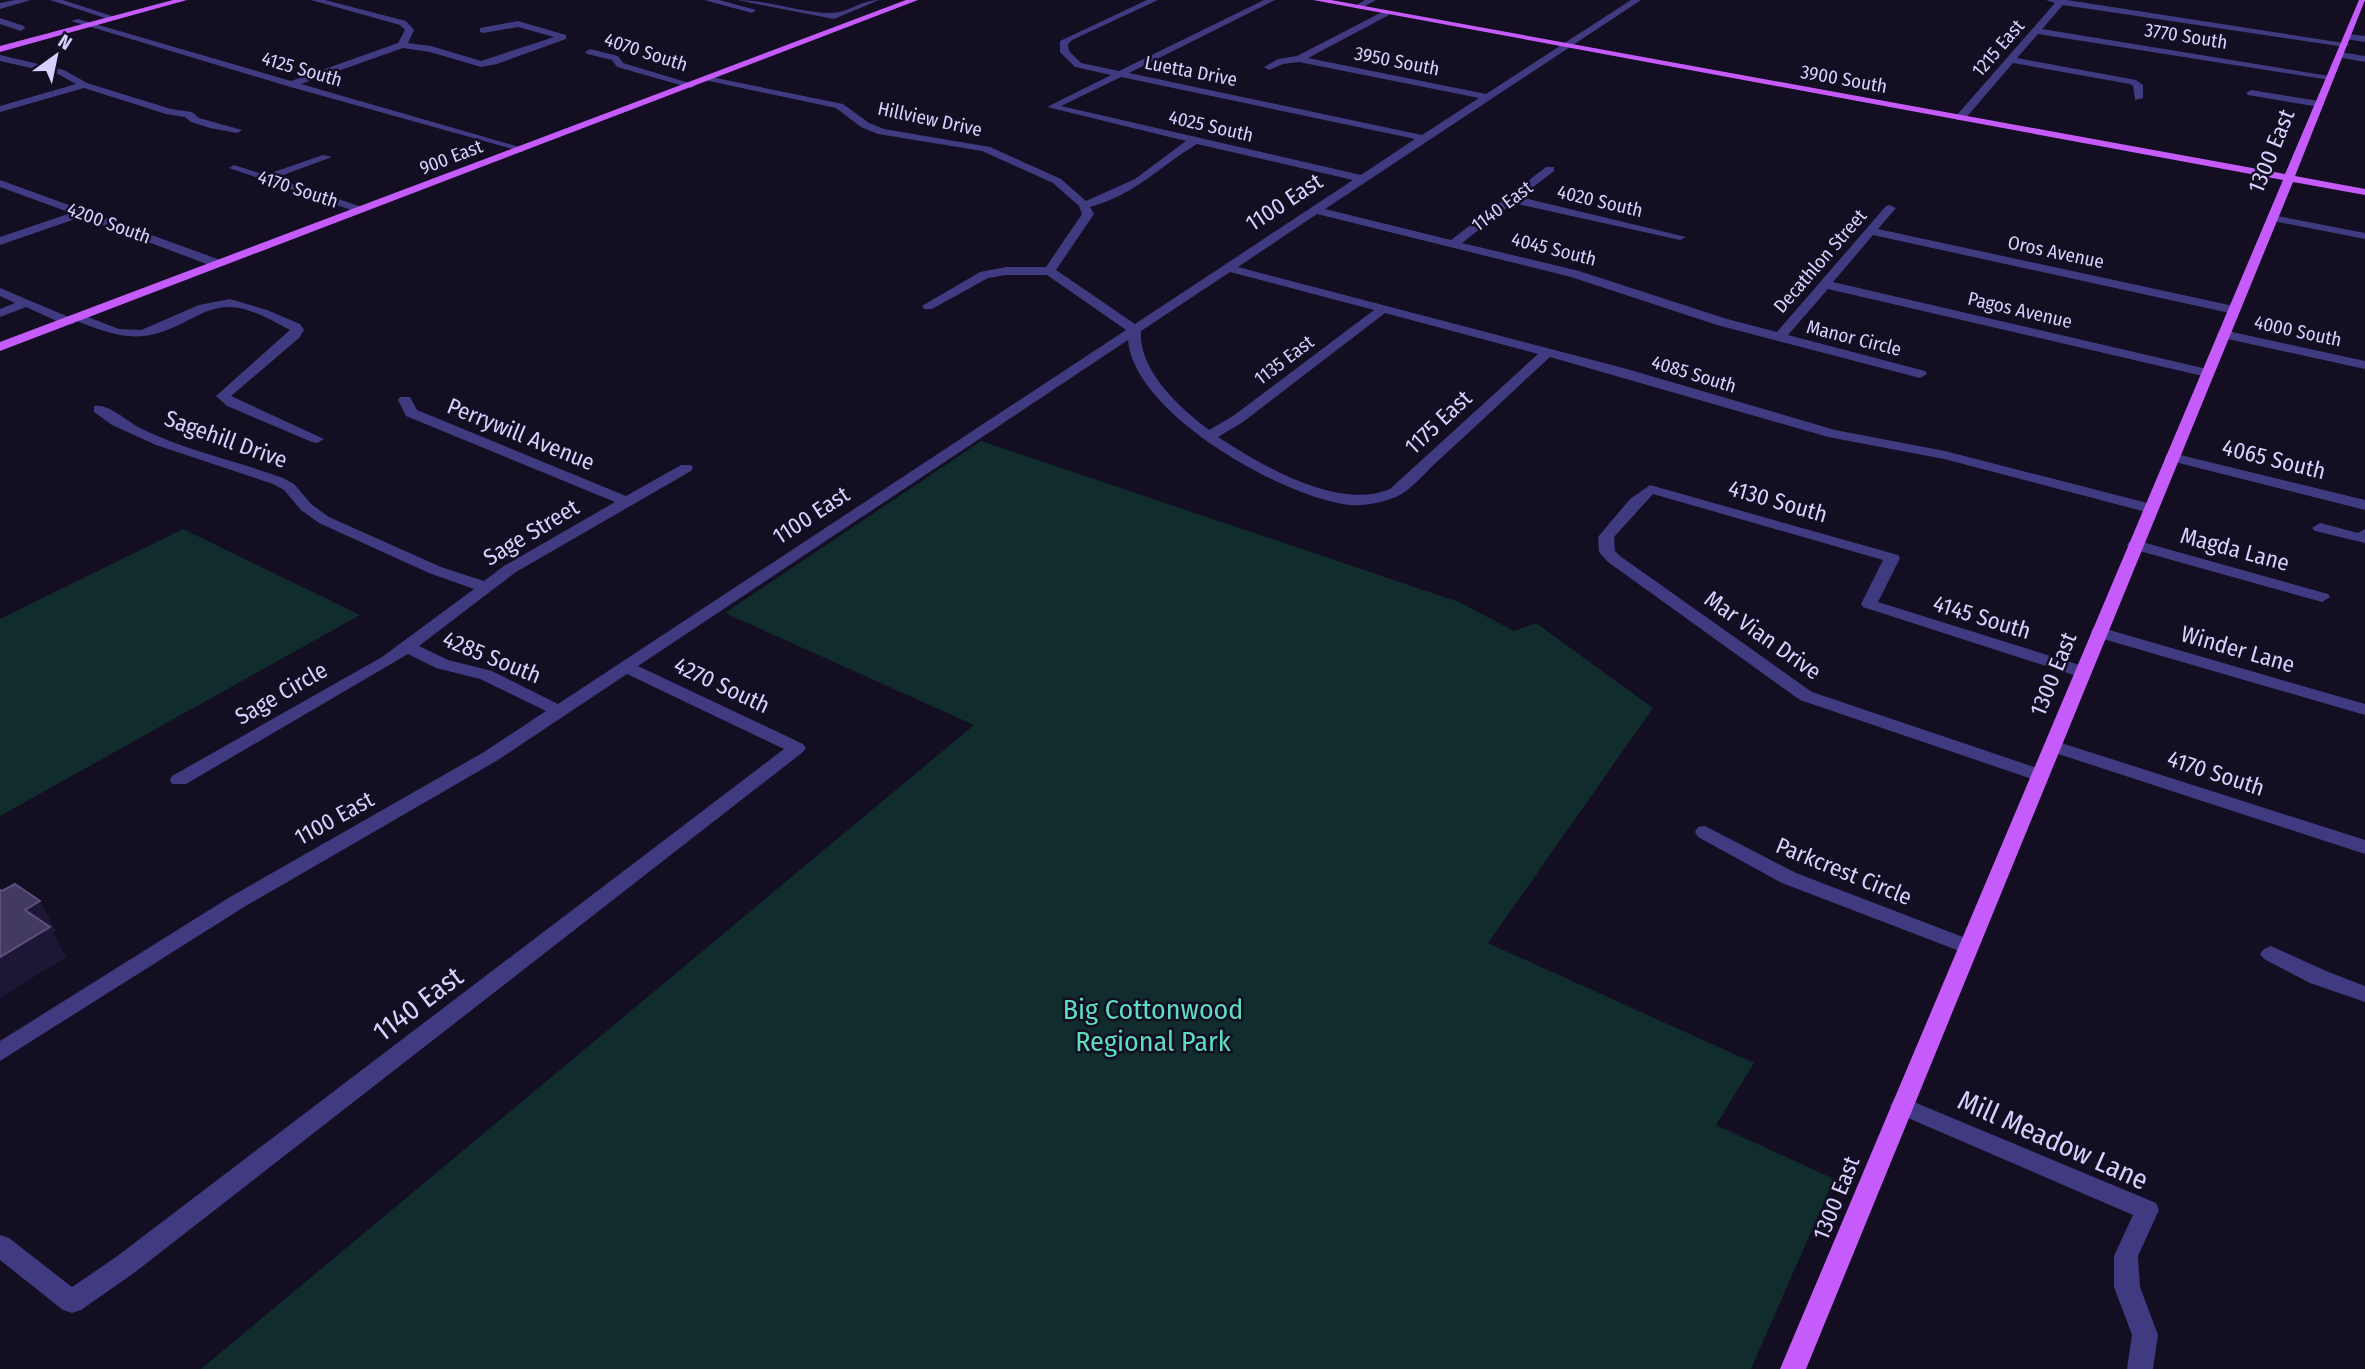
<svg xmlns="http://www.w3.org/2000/svg" width="2365" height="1369" font-family="'Fira Sans Condensed',sans-serif">
<style>
.green{fill:#112c2c}
.lines{fill:none;stroke-linecap:round;stroke-linejoin:round}
.minor{fill:#403a80;fill-rule:evenodd}
.major{fill:#c65bfb;fill-rule:evenodd}
.shaded-wall{fill:#1e1635}
.building{fill:#433a62;stroke:#5b517a;stroke-width:2}
.labels{text-anchor:middle;dominant-baseline:central;stroke-width:5;stroke-linejoin:round;paint-order:stroke}
.far-street-label{font-size:19px;fill:#d8d0fe;stroke:#130e22}
.street-label{font-size:23px;fill:#d8d0fe;stroke:#130e22}
.near-street-label{font-size:28px;fill:#d8d0fe;stroke:#130e22}
.near-park-label{font-size:28px;fill:#5edcc2;stroke:#130e22}
</style>
<rect width="100%" height="100%" fill="#130e22"/>
<!-- green -->
<g class="green">
<path d="M981,441L1459,602L1514,631L1536,623L1653,708L1488,943L1754,1063L1716,1125L1834,1179L1751,1369H201L974,725L725,613Z"/>
<path d="M183,529L360,615L0,816V619Z"/>
</g>
<g class="lines">
<!-- minor -->
<g class="minor">
<path d="M15,0H31L0,9V3Z"/>
<path d="M50,0H63L118,18L111,20Z"/>
<path d="M311,0H325L406,21L414,30L408,43L431,46L481,61L554,37L518,27L483,33L480,32V28L518,21L566,35V39L497,64L481,67L430,52L403,48L301,84L523,148V152L287,86L71,21L78,19L291,81L398,43L405,30L400,25Z"/>
<path d="M704,0H719L756,10L752,13Z"/>
<path d="M737,0C769,0 800,13 831,13C847,13 862,0 879,0L834,19Z"/>
<path d="M1147,0H1158L1072,40L1068,44L1069,51L1081,63L1119,71L1264,0H1275L1129,73L1422,135L1479,98L1299,62L1283,64L1269,70L1264,67L1278,59L1297,56L1386,10L1389,15L1308,58L1486,94L1631,0H1641L1325,209L1451,240L1546,167H1554V171L1520,197L1686,237L1680,240L1513,203L1462,243L1579,271L1727,319L1777,332L1886,206L1890,205L1896,208L1878,229L2234,306L2240,310L2234,314L1873,235L1833,282L2207,369L2214,373L2207,377L1828,289L1788,335L1925,371L1927,374L1920,378L1717,325L1571,277L1317,214L1238,267L1627,369L1835,430L1945,451L2155,505L2158,508L2150,513L1944,459L1828,437L1550,357C1513,391 1477,425 1440,459C1427,470 1412,490 1396,497C1381,503 1365,506 1349,505C1283,497 1134,414 1128,340L638,666L803,744L806,748L803,752L134,1273L81,1310L72,1313L63,1310L0,1260V1235L9,1238L72,1287L116,1257L784,749L627,674L498,760L244,907L0,1061V1041L230,897L484,752L546,711L480,679L436,668L408,654L186,784H172L170,780L172,776L382,657L474,589L429,573L319,523L301,510L284,490L273,484L156,445L112,425L94,412V406C109,403 129,423 142,429C187,451 237,461 283,478L294,484L311,504L329,517L441,567L484,581L504,566L615,502L406,416L398,400L400,397H410L417,410L626,496L681,465H691L693,468L691,471L516,572L419,646L448,660L492,671L558,704L1126,330L1047,275H1006L988,278L932,309H924L922,306L980,272L1006,267H1046L1082,214L1079,206L1053,183L982,151L878,134L861,127L836,108L709,81L706,80V76L843,104L869,123L884,129L990,147L1061,179L1086,201L1135,179L1186,141L1047,107L1111,75L1075,67L1060,52V41ZM1121,77L1415,139L1361,175L1061,106ZM1197,144L1353,180L1135,324L1056,270L1094,214L1090,207C1135,195 1160,166 1197,144ZM1230,272L1374,310L1233,416L1209,430C1180,408 1138,370 1141,331ZM1385,313L1538,354L1390,489C1338,511 1261,465 1218,437L1243,422Z"/>
<path d="M1365,0H1376L1360,9L1353,7Z"/>
<path d="M2046,0H2067L2350,44L2345,47L2063,5L2042,29L2335,77L2330,80L2038,34L2017,58L2136,80L2143,85V98L2135,100L2133,86L2130,84L2013,63L1964,120H1956V116L2055,3Z"/>
<path d="M0,18L24,26L25,28L21,31L0,24Z"/>
<path d="M2348,34L2365,36V42L2345,39L2343,37Z"/>
<path d="M590,49L618,56L623,63L696,85L691,88L617,67L612,60L587,54L585,52Z"/>
<path d="M2340,52L2365,56V62L2337,57V53Z"/>
<path d="M0,55L64,70L87,83L171,109L192,112L199,118L242,130L237,133L210,128L191,122L185,117L166,114L84,88L0,112V106L76,84L58,74L0,61Z"/>
<path d="M2251,90L2319,101L2324,104L2319,107L2248,95L2246,93Z"/>
<path d="M323,155L332,157L275,178L365,208V212H357L229,168L234,165L265,175Z"/>
<path d="M0,180L223,261L225,264L215,267L81,217L0,245V237L71,213L0,187Z"/>
<path d="M2272,215L2365,233V239L2268,220V216Z"/>
<path d="M0,288L71,318L77,313L119,329L141,330L199,305L230,299L267,310L300,324L304,330L299,338L231,396L324,439L317,443L312,442L227,406L216,396L290,330C272,321 250,307 229,307C212,307 198,315 183,323C139,345 118,337 74,320L73,324H63L26,307L0,317V309L15,303L0,296Z"/>
<path d="M2223,330L2365,361V369L2218,337L2217,334Z"/>
<path d="M2172,453L2365,500V510L2167,460L2165,457L2167,454Z"/>
<path d="M1650,485L1898,555L1900,558L1878,602L2089,668L2092,672L2089,676H2077L1863,607L1861,604L1883,560L1653,494L1614,537L1615,551L1620,556L1812,692L2046,771L2048,775L2046,779H2032L1800,700L1608,562L1599,552L1598,537L1630,499Z"/>
<path d="M2320,523L2358,533L2365,529V543L2315,531L2312,528Z"/>
<path d="M2135,540L2328,594L2330,597L2322,602L2129,548L2127,545L2129,542Z"/>
<path d="M2099,627L2365,704V715L2093,636L2091,632L2093,628Z"/>
<path d="M2052,740L2365,840V854L2046,750L2043,746Z"/>
<path d="M1705,826L1796,873L1976,942L1979,947L1976,952L1969,955L1962,952L1782,883L1698,837L1695,832L1698,827Z"/>
<path d="M2271,946L2326,971L2365,986V1002L2310,983L2264,959L2260,954L2264,949Z"/>
<path d="M1902,1097L2156,1203L2159,1210L2138,1256L2140,1287L2158,1335L2153,1369H2127L2132,1335L2114,1287V1256L2133,1215L1894,1112L1890,1106L1894,1100Z"/>
</g>
<!-- major -->
<g class="major">
<path d="M173,0H187L0,52V46Z"/>
<path d="M906,0H918L0,351V342Z"/>
<path d="M1313,0H1331L2285,174L2359,0H2365L2295,176L2365,189V195L2293,182L1806,1369H1780L2283,180Z"/>
</g>
</g>
<!-- shaded-wall -->
<path class="shaded-wall" d="M40,901L56,931L53,933L66,957L0,998V957L25,910Z"/>
<!-- building -->
<path class="building" d="M15,884L40,901L25,910L50,927L0,957V890L2,891Z"/>
<g class="labels">
<!-- far-street labels -->
<g class="far-street-label">
<text transform="translate(2186 36) rotate(9)">3770 South</text>
<text transform="translate(1998 48) rotate(-49)">1215 East</text>
<text transform="translate(646 52) rotate(18)">4070 South</text>
<text transform="translate(1397 61) rotate(11)">3950 South</text>
<text transform="translate(302 69) rotate(16)">4125 South</text>
<text transform="translate(1191 71) rotate(11)">Luetta Drive</text>
<text transform="translate(1844 79) rotate(10)">3900 South</text>
<text transform="translate(930 119) rotate(12)">Hillview Drive</text>
<text transform="translate(1211 126) rotate(13)">4025 South</text>
<text transform="translate(451 157) rotate(-21)">900 East</text>
<text transform="translate(298 189) rotate(18)">4170 South</text>
<text transform="translate(1600 201) rotate(13)">4020 South</text>
<text transform="translate(1502 206) rotate(-37)">1140 East</text>
<text transform="translate(109 223) rotate(20)">4200 South</text>
<text transform="translate(1554 249) rotate(14)">4045 South</text>
<text transform="translate(2056 252) rotate(12)">Oros Avenue</text>
<text transform="translate(1820 261) rotate(-49)">Decathlon Street</text>
<text transform="translate(2020 310) rotate(13)">Pagos Avenue</text>
<text transform="translate(2298 331) rotate(12)">4000 South</text>
<text transform="translate(1854 338) rotate(14)">Manor Circle</text>
<text transform="translate(1284 360) rotate(-37)">1135 East</text>
<text transform="translate(1694 374) rotate(17)">4085 South</text>
</g>
<!-- street labels -->
<g class="street-label">
<text transform="translate(2271 151) rotate(-68)">1300 East</text>
<text transform="translate(1284 202) rotate(-33)">1100 East</text>
<text transform="translate(1438 422) rotate(-43)">1175 East</text>
<text transform="translate(521 434) rotate(22)">Perrywill Avenue</text>
<text transform="translate(226 439) rotate(20)">Sagehill Drive</text>
<text transform="translate(2274 459) rotate(14)">4065 South</text>
<text transform="translate(1778 501) rotate(16)">4130 South</text>
<text transform="translate(811 515) rotate(-33)">1100 East</text>
<text transform="translate(531 532) rotate(-31)">Sage Street</text>
<text transform="translate(2235 549) rotate(15)">Magda Lane</text>
<text transform="translate(1982 617) rotate(17)">4145 South</text>
<text transform="translate(1763 635) rotate(35)">Mar Vian Drive</text>
<text transform="translate(2238 649) rotate(16)">Winder Lane</text>
<text transform="translate(492 657) rotate(22)">4285 South</text>
<text transform="translate(2053 674) rotate(-68)">1300 East</text>
<text transform="translate(722 685) rotate(25)">4270 South</text>
<text transform="translate(281 693) rotate(-30)">Sage Circle</text>
<text transform="translate(2216 773) rotate(18)">4170 South</text>
<text transform="translate(334 818) rotate(-29)">1100 East</text>
<text transform="translate(1844 871) rotate(22)">Parkcrest Circle</text>
<text transform="translate(1836 1198) rotate(-68)">1300 East</text>
</g>
<!-- near-street labels -->
<g class="near-street-label">
<text transform="translate(418 1004) rotate(-37)">1140 East</text>
<text transform="translate(2053 1140) rotate(24)">Mill Meadow Lane</text>
</g>
<!-- near-park labels -->
<g class="near-park-label">
<text x="1153" y="1009">Big Cottonwood<tspan x="1153" dy="32">Regional Park</tspan></text>
</g>
</g>
<!-- north arrow -->
<g transform="translate(56 56) rotate(33)" stroke="#130e22" stroke-width="5" paint-order="stroke">
<path d="M0-5L12 26L0 18L-12 26Z" fill="#d8d0fe"/>
<text y="-10" font-size="19" font-weight="bold" text-anchor="middle" fill="#d8d0fe">N</text>
</g>
</svg>
